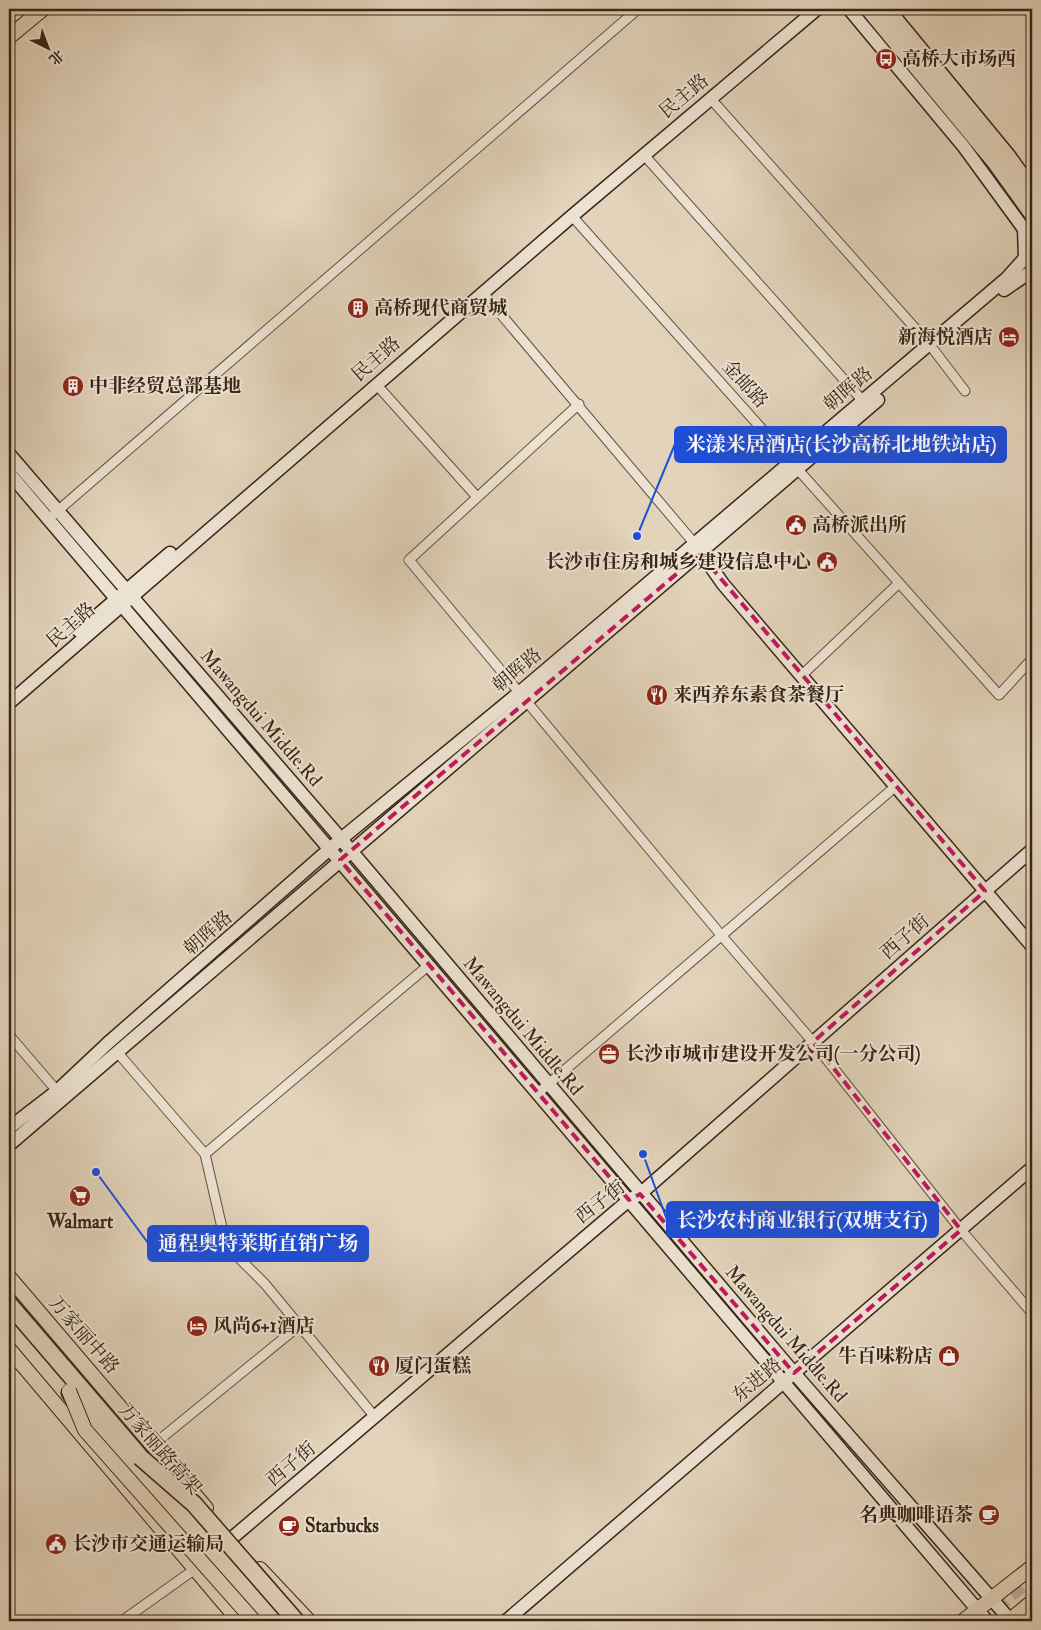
<svg xmlns="http://www.w3.org/2000/svg" width="1041" height="1630" font-family="'IM FELL Double Pica','Noto Serif SC',serif">
<style>
.lines{fill:none;stroke-linecap:round;stroke-linejoin:round}
.primary-tunnel{stroke:#c0b099;stroke-width:14;stroke-dasharray:14 7;stroke-linecap:butt}
.street-casing{stroke:#635040;stroke-width:11}
.secondary-casing{stroke:#392517;stroke-width:15}
.primary-casing{stroke:#392517;stroke-width:16}
.highway-casing{stroke:#392517;stroke-width:19}
.street{stroke:#ece2d2;stroke-width:9}
.secondary{stroke:#ece2d2;stroke-width:12}
.primary{stroke:#e2d3ba;stroke-width:14}
.highway{stroke:#e2d3ba;stroke-width:16}
.primary-bridge-casing{stroke:#392517;stroke-width:16;stroke-linecap:butt}
.highway-bridge-casing{stroke:#392517;stroke-width:19;stroke-linecap:butt}
.primary-bridge{stroke:#e2d3ba;stroke-width:14}
.highway-bridge{stroke:#e2d3ba;stroke-width:16}
.marked{fill:none;stroke:#c2185b;stroke-width:4;stroke-dasharray:10 6;stroke-linejoin:round}
.labels{text-anchor:middle;dominant-baseline:central;stroke-width:4;stroke-linejoin:round;paint-order:stroke}
.poi-label{font-size:19px;font-weight:bold;fill:#392517;stroke:#ece2d2;text-anchor:start}
.street-label{font-size:19px;fill:#392517;stroke:#ece2d2}
.leader{fill:none;stroke:#1d4ed8;stroke-width:2}
.callout-dot{fill:#1d4ed8;stroke:#ece2d2;stroke-width:2}
.callout{fill:#1d4ed8;stroke:#1d4ed8;stroke-width:2}
.callout-label{font-size:20px;text-anchor:middle;font-weight:bold;fill:#fff}
</style>
<rect width="100%" height="100%" fill="#e2d3ba"/>
<filter id="stains"><feTurbulence type="fractalNoise" baseFrequency=".004" numOctaves="4"/><feColorMatrix values="0 0 0 0 .2 0 0 0 0 .09 0 0 0 0 .02 0 0 0 .5 -.17"/></filter>
<radialGradient id="worn" r=".72"><stop offset=".6" stop-color="#630" stop-opacity="0"/><stop offset="1" stop-color="#630" stop-opacity=".3"/></radialGradient>
<g class="lines">
<!-- primary-tunnel -->
<path class="primary-tunnel" d="M978,1621L1032,1578"/>
<!-- street casing -->
<g class="street-casing">
<g id="street">
<path d="M711,99L930,345L965,391"/>
<path d="M644,155L863,401"/>
<path d="M572,216L999,695L1032,659"/>
<path d="M483,293L694,543"/>
<path d="M376,384L477,497"/>
<path d="M579,404L409,560L721,935L813,1042L961,1230L1032,1313"/>
<path d="M54,514L638,9"/>
<path d="M801,676L899,583"/>
<path d="M9,1035L57,1091"/>
<path d="M118,1053L205,1154L226,1245L265,1284L375,1417"/>
<path d="M538,1093L896,786"/>
<path d="M205,1154L429,965"/>
<path d="M153,1445L300,1325"/>
<path d="M122,1621L195,1569"/>
</g>
</g>
<!-- secondary casing -->
<g class="secondary-casing">
<g id="secondary">
<path d="M849,9L964,147L1029,236"/>
<path d="M1004,290L1032,271"/>
<path d="M9,454L341,839L794,1373L1011,1621"/>
<path d="M9,473L987,1621"/>
<path d="M697,547L723,584L1032,946"/>
<path d="M79,631L170,553"/>
<path d="M9,703L572,216L817,9"/>
<path d="M9,1128L57,1091L108,1043L341,839L520,692L1007,278L1025,258L1024,229"/>
<path d="M9,1145L878,400"/>
<path d="M232,1538L629,1200L640,1194L1032,850"/>
<path d="M506,1621L1032,1168"/>
</g>
</g>
<!-- primary casing -->
<g class="primary-casing">
<g id="primary">
<path d="M9,37L43,9"/>
<path d="M9,1277L206,1508"/>
<path d="M9,1349L239,1621"/>
<path d="M260,1569L309,1621"/>
<path d="M963,1621L1032,1567"/>
<path d="M1009,1621L1032,1602"/>
</g>
</g>
<!-- highway casing -->
<g class="highway-casing">
<g id="highway">
<path d="M869,9L996,163L1032,213"/>
<path d="M886,9L1007,156L1032,191"/>
<path d="M9,16L18,9"/>
<path d="M9,1304L281,1621"/>
<path d="M70,1393L265,1621"/>
</g>
</g>
<!-- street -->
<use href="#street" class="street"/>
<!-- secondary -->
<use href="#secondary" class="secondary"/>
<!-- primary -->
<use href="#primary" class="primary"/>
<!-- highway -->
<use href="#highway" class="highway"/>
<!-- primary-bridge casing -->
<g class="primary-bridge-casing">
<path id="primary-bridge" d="M69,1391L85,1430L254,1621"/>
</g>
<!-- highway-bridge casing -->
<g class="highway-bridge-casing">
<path id="highway-bridge" d="M140,1457L194,1504L296,1621"/>
</g>
<!-- primary-bridge -->
<use href="#primary-bridge" class="primary-bridge"/>
<!-- highway-bridge -->
<use href="#highway-bridge" class="highway-bridge"/>
</g>
<!-- marked area -->
<path class="marked" d="M700,554L985,891L813,1042L961,1230L794,1373L640,1194L629,1200L340,860Z"/>
<!-- icons -->
<defs>
<g id="bus-disc" transform="scale(1.125)"><circle r="9.5" fill="#8f2418" stroke="#ece2d2"/><path d="M-5-6H5V4H4V6H2V4H-2V6H-4V4H-5ZM-3.5-4V0h7V-4ZM-3.5 1.2v1.5H-2V1.2ZM2 1.2v1.5H3.5V1.2Z" fill="#fff"/></g>
<g id="building-disc" transform="scale(1.125)"><circle r="9.5" fill="#8f2418" stroke="#ece2d2"/><path d="M-4-6H4V6H1V3H-1V6H-4ZM-2.5-4.3h1.7v1.8h-1.7ZM.8-4.3h1.7v1.8H.8ZM-2.5-1h1.7V.8h-1.7ZM.8-1h1.7V.8H.8Z" fill="#fff"/></g>
<g id="hotel-disc" transform="scale(1.125)"><circle r="9.5" fill="#8f2418" stroke="#ece2d2"/><path d="M-6-4.5h1.5V1H6V5H4.5V3h-9V5H-6ZM-4 0a1.8 1.8 0 1 1 3.6 0ZM.5 0V-2.5h3Q6-2.5 6 0Z" fill="#fff"/></g>
<g id="civic-disc" transform="scale(1.125)"><circle r="9.5" fill="#8f2418" stroke="#ece2d2"/><path d="M-.6-6.5H3V-4.5H.6V-3L4-1V1h2V6H-6V1h2V-1L-.6-3ZM-1.2 2.5V6h2.4V2.5Z" fill="#fff"/></g>
<g id="restaurant-disc" transform="scale(1.125)"><circle r="9.5" fill="#8f2418" stroke="#ece2d2"/><path d="M-5-6h1v4h1v-4h1v4h1v-4h1v5L-1.5 .5V6h-2V.5L-5-1ZM5-6V6H3V1.5H1.5Q1.5-4 5-6Z" fill="#fff"/></g>
<g id="office-disc" transform="scale(1.125)"><circle r="9.5" fill="#8f2418" stroke="#ece2d2"/><path d="M-6-3h4V-5.5h4V-3h4V5H-6ZM-1-4.5V-3h2v-1.5ZM-6 0V1H6V0Z" fill="#fff"/></g>
<g id="supermarket-disc" transform="scale(1.125)"><circle r="9.5" fill="#8f2418" stroke="#ece2d2"/><path d="M-6-5.5h2.5l.6 2H6L4.5 2H-2.5L-4.4-4H-6ZM-1.5 3.2a1.3 1.3 0 1 0 .1 0ZM3 3.2a1.3 1.3 0 1 0 .1 0Z" fill="#fff"/></g>
<g id="shop-disc" transform="scale(1.125)"><circle r="9.5" fill="#8f2418" stroke="#ece2d2"/><path d="M-5-2.5h2.3a2.7 3.5 0 0 1 5.4 0H5L5.5 6h-11ZM-1.5-2.5h3a1.5 2.3 0 0 0-3 0Z" fill="#fff"/></g>
<g id="cafe-disc" transform="scale(1.125)"><circle r="9.5" fill="#8f2418" stroke="#ece2d2"/><path d="M-5.5-4.5H6V0H3Q3 3.5 0 3.5H-2.5Q-5.5 3.5-5.5 0ZM3-3.2v2h1.7v-2ZM-6 4.5H4V6H-6Z" fill="#fff"/></g>
</defs>
<g fill-rule="evenodd">
<use href="#bus-disc" x="886" y="59"/>
<use href="#building-disc" x="358" y="308"/>
<use href="#hotel-disc" x="1009" y="337"/>
<use href="#building-disc" x="73" y="386"/>
<use href="#civic-disc" x="796" y="525"/>
<use href="#civic-disc" x="827" y="562"/>
<use href="#restaurant-disc" x="657" y="695"/>
<use href="#office-disc" x="609" y="1054"/>
<use href="#supermarket-disc" x="80" y="1196"/>
<use href="#hotel-disc" x="197" y="1326"/>
<use href="#shop-disc" x="949" y="1356"/>
<use href="#restaurant-disc" x="379" y="1366"/>
<use href="#cafe-disc" x="989" y="1515"/>
<use href="#cafe-disc" x="289" y="1526"/>
<use href="#civic-disc" x="56" y="1544"/>
</g>
<g class="labels">
<!-- poi labels -->
<g class="poi-label">
<text x="902" y="59">高桥大市场西</text>
<text x="374" y="308">高桥现代商贸城</text>
<text x="993" y="337" text-anchor="end">新海悦酒店</text>
<text x="89" y="386">中非经贸总部基地</text>
<text x="812" y="525">高桥派出所</text>
<text x="811" y="562" text-anchor="end">长沙市住房和城乡建设信息中心</text>
<text x="673" y="695">来西养东素食茶餐厅</text>
<text x="625" y="1054">长沙市城市建设开发公司(一分公司)</text>
<text x="80" y="1222" text-anchor="middle">Walmart</text>
<text x="213" y="1326">风尚6+1酒店</text>
<text x="933" y="1356" text-anchor="end">牛百味粉店</text>
<text x="395" y="1366">厦门蛋糕</text>
<text x="973" y="1515" text-anchor="end">名典咖啡语茶</text>
<text x="305" y="1526">Starbucks</text>
<text x="72" y="1544">长沙市交通运输局</text>
</g>
<!-- street labels -->
<g class="street-label">
<text transform="translate(684 96) rotate(-40)">民主路</text>
<text transform="translate(376 359) rotate(-41)">民主路</text>
<text transform="translate(745 384) rotate(48)">金邮路</text>
<text transform="translate(848 389) rotate(-40)">朝晖路</text>
<text transform="translate(71 625) rotate(-41)">民主路</text>
<text transform="translate(517 670) rotate(-40)">朝晖路</text>
<text transform="translate(261 718) rotate(49)">Mawangdui Middle.Rd</text>
<text transform="translate(208 933) rotate(-41)">朝晖路</text>
<text transform="translate(905 937) rotate(-41)">西子街</text>
<text transform="translate(523 1026) rotate(50)">Mawangdui Middle.Rd</text>
<text transform="translate(600 1202) rotate(-38)">西子街</text>
<text transform="translate(786 1334) rotate(49)">Mawangdui Middle.Rd</text>
<text transform="translate(84 1335) rotate(49)">万家丽中路</text>
<text transform="translate(757 1380) rotate(-40)">东进路</text>
<text transform="translate(160 1449) rotate(49)">万家丽路高架</text>
<text transform="translate(291 1464) rotate(-40)">西子街</text>
</g>
</g>
<!-- callouts -->
<path class="leader" d="M637 536L675 444M643 1154L667 1220M96 1172L148 1243"/>
<g class="callout-dot">
<circle cx="637" cy="536" r="5"/>
<circle cx="643" cy="1154" r="5"/>
<circle cx="96" cy="1172" r="5"/>
</g>
<g class="callout">
<rect x="675" y="427" width="331" height="35" rx="5"/>
<rect x="667" y="1202" width="271" height="35" rx="5"/>
<rect x="148" y="1226" width="220" height="35" rx="5"/>
</g>
<g class="callout-label">
<text x="841" y="451">米漾米居酒店(长沙高桥北地铁站店)</text>
<text x="802" y="1227">长沙农村商业银行(双塘支行)</text>
<text x="258" y="1250">通程奥特莱斯直销广场</text>
</g>
<!-- margin -->
<rect width="1041" height="1630" fill="none" stroke="#e2d3ba" stroke-width="30"/>
<rect x="10" y="10" width="1021" height="1610" fill="none" stroke="#392517" stroke-width="2.5"/>
<rect x="15" y="15" width="1011" height="1600" fill="none" stroke="#392517"/>
<!-- north arrow -->
<g transform="translate(48 48) rotate(138)" stroke="#ece2d2" stroke-width="4" paint-order="stroke">
<path d="M0-4L9 19L0 12L-9 19Z" fill="#392517"/>
<text y="-8" font-size="14" font-weight="bold" text-anchor="middle" fill="#392517">北</text>
</g>
<rect width="100%" height="100%" filter="url(#stains)"/>
<rect width="100%" height="100%" fill="url(#worn)"/>
</svg>
